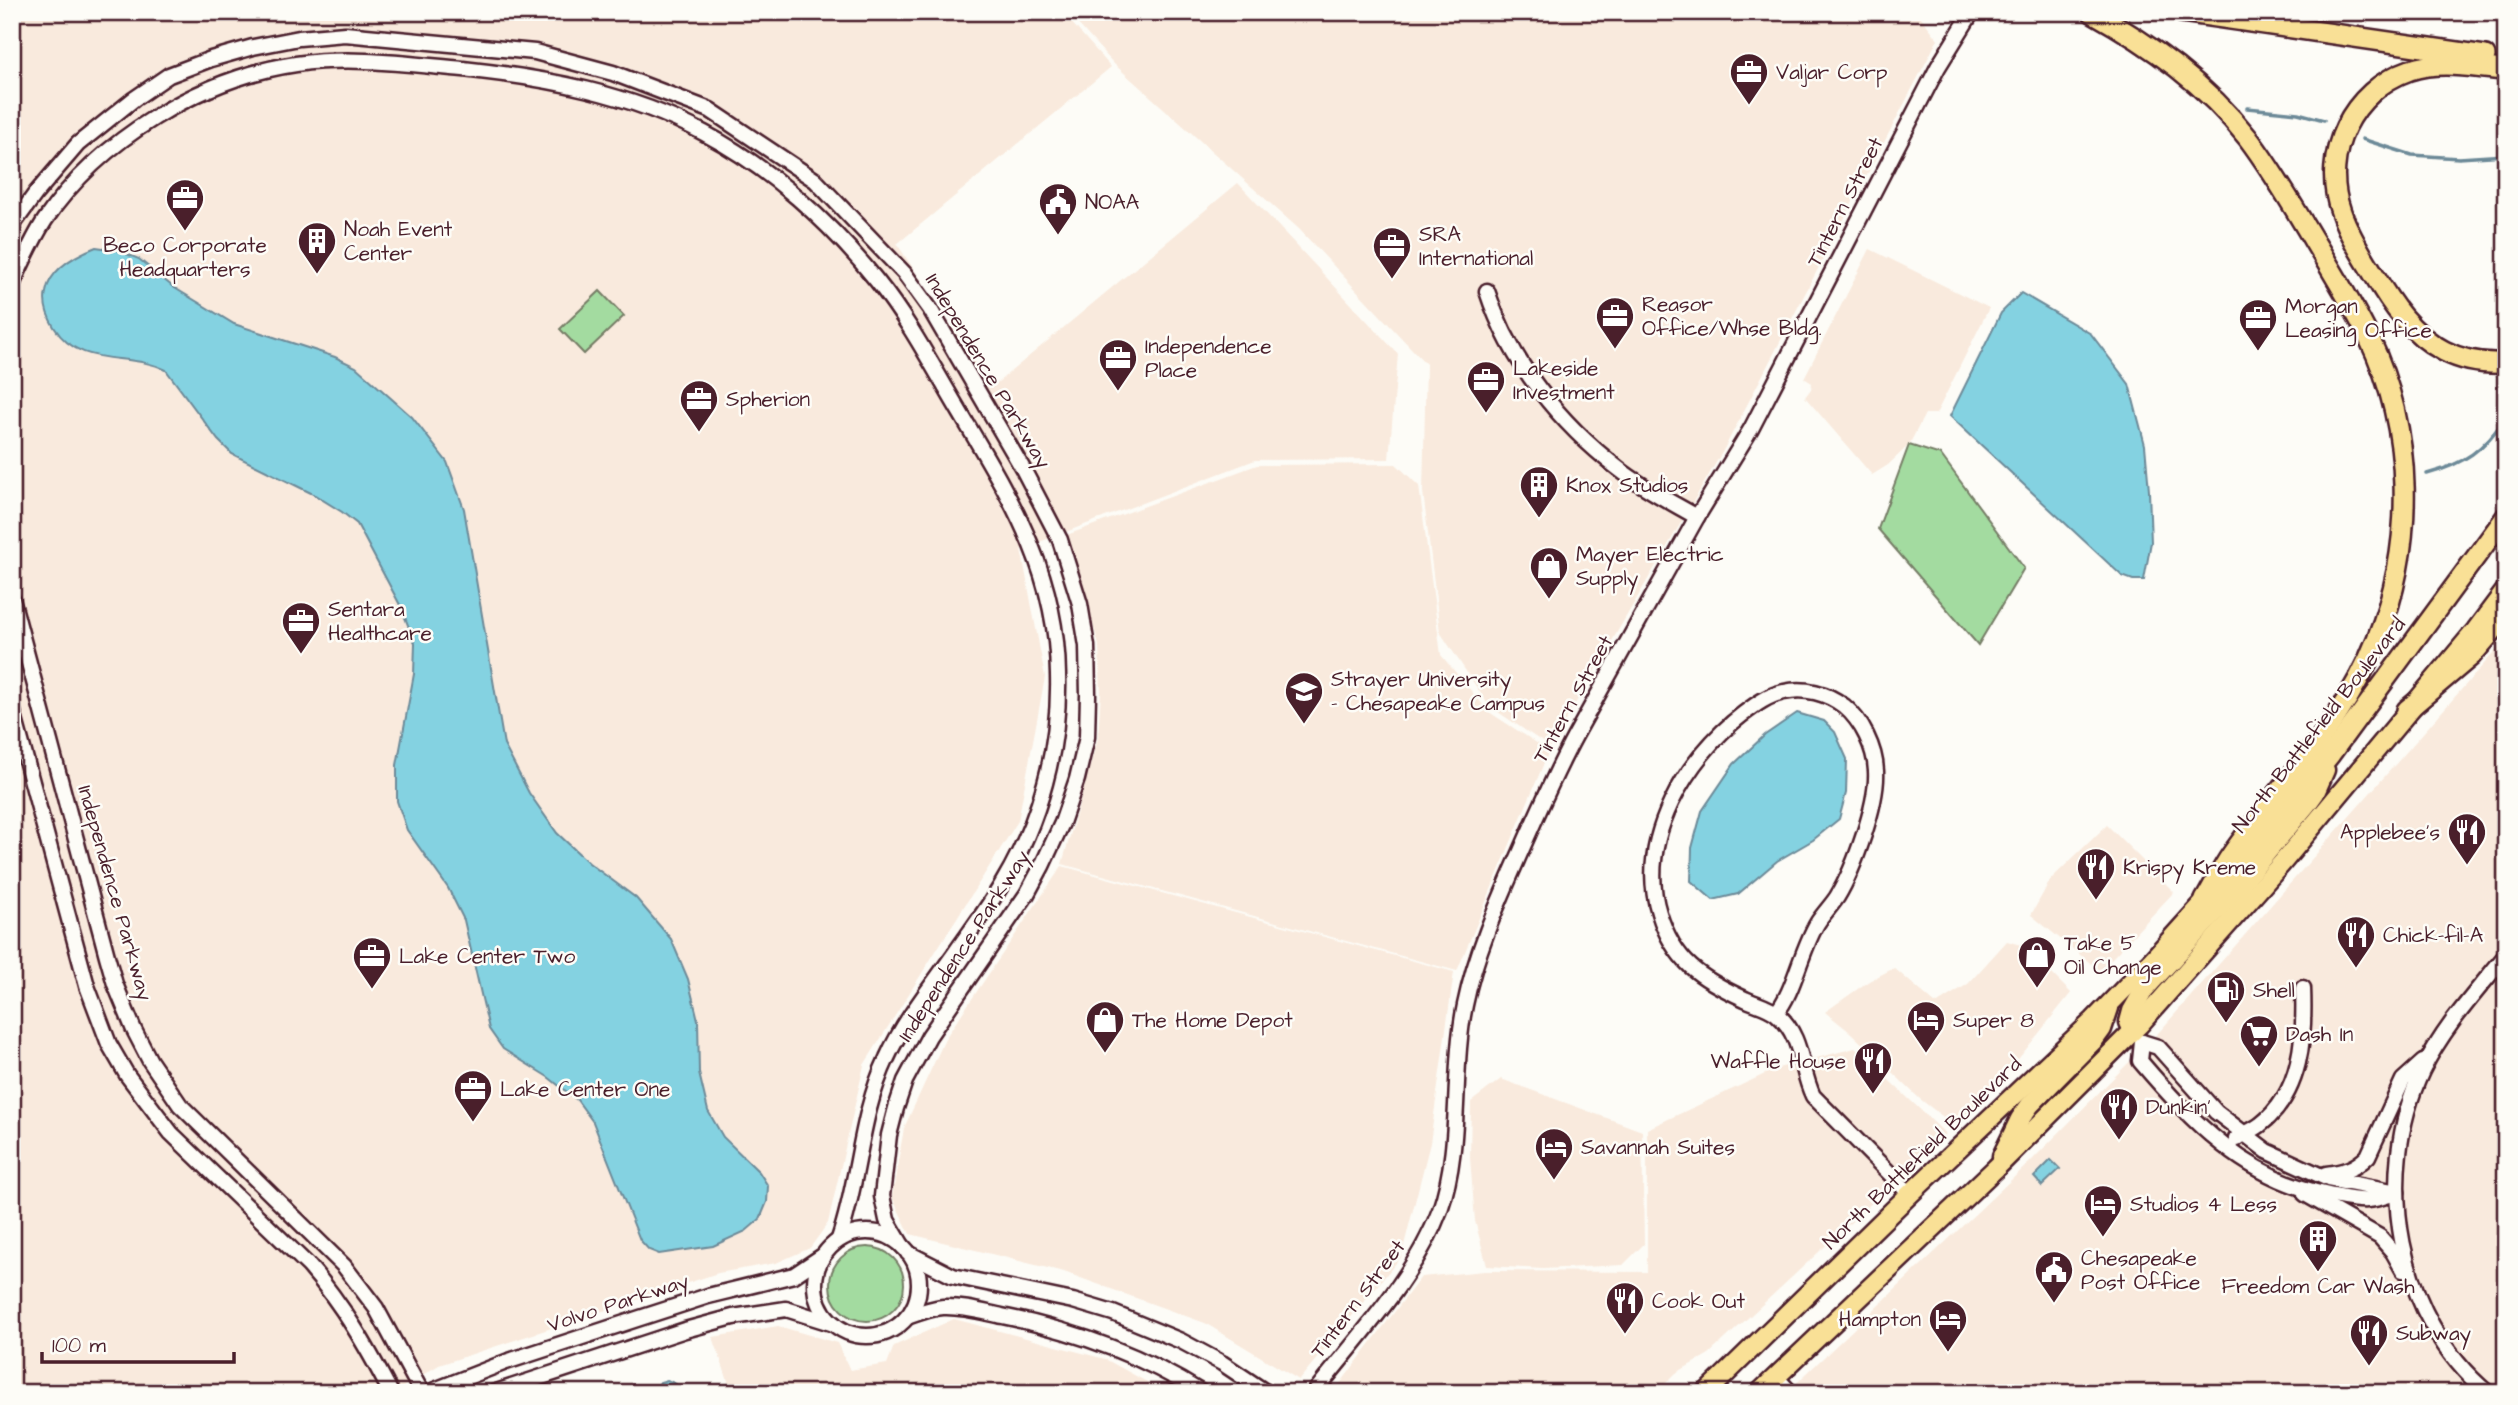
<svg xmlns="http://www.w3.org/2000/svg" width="2518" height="1405" font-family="'Architects Daughter',sans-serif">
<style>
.built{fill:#f9eadd}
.green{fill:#a3dba0;stroke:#767d66;stroke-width:2}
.water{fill:#84d2e1;stroke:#6d8a98;stroke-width:2}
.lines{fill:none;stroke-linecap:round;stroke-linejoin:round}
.stream{stroke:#6d8a98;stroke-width:3.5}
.minor-casing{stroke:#4a1f2b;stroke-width:19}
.major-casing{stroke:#4a1f2b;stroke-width:23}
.highway-casing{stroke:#4a1f2b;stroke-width:24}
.minor{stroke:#fdfcf7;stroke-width:14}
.major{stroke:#f9e096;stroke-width:18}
.highway{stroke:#f9e096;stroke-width:19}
.labels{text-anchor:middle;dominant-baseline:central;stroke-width:5;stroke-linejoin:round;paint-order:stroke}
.poi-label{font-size:21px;fill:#4a1f2b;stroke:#fdfcf7;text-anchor:start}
.street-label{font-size:21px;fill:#4a1f2b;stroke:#fdfcf7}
</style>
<rect width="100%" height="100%" fill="#fdfcf7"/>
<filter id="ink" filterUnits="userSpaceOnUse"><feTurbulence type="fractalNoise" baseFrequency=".0143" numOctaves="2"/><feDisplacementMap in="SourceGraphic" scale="14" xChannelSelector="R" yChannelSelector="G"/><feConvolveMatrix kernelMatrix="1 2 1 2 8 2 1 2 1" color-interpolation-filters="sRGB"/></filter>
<g filter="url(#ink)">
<!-- built -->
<g class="built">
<path d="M12,12H1062L1111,67L897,244L992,387L1238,183L1398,354L1389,459L1255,460L1021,549L1045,677L1018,821L864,1065L828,1223L810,1248L776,1263L718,1273L439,1365L393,1393H12Z"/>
<path d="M1067,12H1917L1938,39L1724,449L1550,747L1489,706L1440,632L1423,492L1426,364L1299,229L1114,64Z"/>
<path d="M1870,249L1989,308L1936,414H1925L1909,445L1888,465L1872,475L1805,397L1811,389L1812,383L1804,378Z"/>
<path d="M1396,464L1419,486L1441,655L1489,712L1549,751L1457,971L1062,864L1098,738L1101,692L1099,645L1083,590L1064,536L1257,465Z"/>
<path d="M2506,639V1393H1786L2029,1163L2160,1031Z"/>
<path d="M2107,825L2174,892L2100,971L2031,915L2051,879Z"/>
<path d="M1062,866L1454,972L1430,1143L1401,1257L1299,1380L1205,1323L1064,1272L910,1234L892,1197L904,1128L946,1037Z"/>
<path d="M2007,941L2024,946L2071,993L2011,1068L1955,1126L1920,1099L1850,1032L1825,1012L1869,981L1894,968L1936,1004L1968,984Z"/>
<path d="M1855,1048L1946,1134L1709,1354L1676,1373L1656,1393H1333L1421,1277L1485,1271L1647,1272V1129L1778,1068Z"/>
<path d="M1501,1079L1642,1131L1644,1244L1623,1265L1543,1269L1487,1266L1475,1221L1470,1158L1471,1102Z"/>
<path d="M954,1319L1105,1359L1167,1393H732L713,1337L778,1326L837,1343L850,1370L887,1364L894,1346Z"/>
</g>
<!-- green -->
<g class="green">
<path d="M600,291L624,316L584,354L560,329Z"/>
<path d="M1909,445L1941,455L2024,568L1978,645L1878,529Z"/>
<circle cx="867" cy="1284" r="37"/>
</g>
<!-- water -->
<g class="water">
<path d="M96,247L117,250L139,259L173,287L234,324L335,357L356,367L412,417L447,462L464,509L504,745L529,793L557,833L589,863L636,898L671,939L688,979L698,1020L699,1073L708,1111L723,1137L759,1172L768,1186L767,1202L760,1219L746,1231L713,1246L659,1254L649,1250L640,1240L593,1122L577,1100L548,1077L503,1049L489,1029L464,920L448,888L407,830L397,801V765L414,674L415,643L400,605L357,524L342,512L313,494L232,454L218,440L166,370C130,351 80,370 54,327C48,317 43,304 46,292C50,269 76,255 96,247Z"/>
<path d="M2021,293L2091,334L2129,384L2145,445L2149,491L2151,542L2144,580H2133L2122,576L1950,416L2001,313Z"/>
<path d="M1797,713L1824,721L1835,732L1847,759L1846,793L1839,819L1813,840L1777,861L1738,894L1713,900L1691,881L1692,848L1702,811L1734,764L1765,735Z"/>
<path d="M2051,1160L2060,1169L2042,1186L2034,1177Z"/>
<path d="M667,1380L676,1384L682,1393H654L660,1382Z"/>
</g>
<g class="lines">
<!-- stream -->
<g class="stream">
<path d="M2247,108L2298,113L2324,120"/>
<path d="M2362,139L2412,155L2459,158L2506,155"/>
<path d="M2427,474C2464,464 2484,450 2506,417"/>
</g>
<!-- minor casing -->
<g class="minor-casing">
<g id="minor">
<path d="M12,226L36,193L78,144L134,99L169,75L211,59L253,47L299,38L345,34L535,52L613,73L710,110L815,180L904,273L930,309L969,376L1023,469L1060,540L1080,604L1087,646L1088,695L1087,737L1077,779L1062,823L1042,866L1027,894L929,1036L905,1081L896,1108L889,1135L882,1196L887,1220L903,1247"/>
<path d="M12,285C22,263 32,240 45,220C99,140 201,78 296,64C352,56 407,64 463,69C546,78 629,93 704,133C770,168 830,222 877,281C910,322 934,369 961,414C1011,499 1057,572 1058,675C1060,748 1040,821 1002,884C988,908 971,930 955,953C931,987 904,1020 887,1058C859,1117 860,1178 839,1239"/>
<path d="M1487,291C1510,362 1560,424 1619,469C1643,488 1671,502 1697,517"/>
<path d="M12,599L107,956L115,984L134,1030L150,1061L180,1105L344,1266L376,1308L422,1393"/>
<path d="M12,708L87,986L109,1044L127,1075L171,1133L309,1266C343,1305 367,1347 391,1393"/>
<path d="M1776,1013C1794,993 1801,949 1818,922C1824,913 1831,906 1837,897C1854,869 1878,803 1876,771C1875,748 1862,721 1844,706C1827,693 1805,687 1784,692C1768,695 1755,705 1743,714C1687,757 1636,840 1659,913C1674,962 1701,979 1745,999C1755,1004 1770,1007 1778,1015C1803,1037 1800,1069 1813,1096L1910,1194"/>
<path d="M2142,1042L2140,1061C2193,1123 2246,1179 2329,1195C2359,1201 2368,1204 2397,1192"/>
<path d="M2142,1042L2158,1047L2216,1112L2267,1151L2328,1179L2397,1192"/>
<path d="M2236,1139C2244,1134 2253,1130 2260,1125C2302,1093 2305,1036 2303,988"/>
<path d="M2326,1174C2344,1172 2355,1169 2368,1156L2403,1080L2423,1062"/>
<path d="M2305,1194L2380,1237L2393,1252L2403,1270"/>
<circle cx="867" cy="1284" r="52"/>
<path d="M908,1253L953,1276L1073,1301L1113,1313L1181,1341L1222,1363L1267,1393"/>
<path d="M907,1317C918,1313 931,1308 943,1307C963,1306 983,1312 1002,1316C1071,1330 1142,1355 1202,1393"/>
<path d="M1776,1377L1791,1393"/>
<path d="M427,1393L506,1362L637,1319L708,1296L794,1275L821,1257"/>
<path d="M493,1393L685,1330L733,1317L786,1309L834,1324"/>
<path d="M1314,1393C1359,1335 1414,1279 1440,1210C1463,1145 1451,1072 1465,1005C1476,951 1499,901 1521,851C1538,812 1555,773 1575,736L1697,517L1751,429L1938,67L1972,12"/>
<path d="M2488,1393C2397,1318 2373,1175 2422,1071C2443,1028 2476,992 2506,955"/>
</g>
</g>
<!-- major casing -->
<g class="major-casing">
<g id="major">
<path d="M2133,1031L2129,1022L2132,1011L2144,990L2234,892L2307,804L2315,793L2325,770"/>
<path d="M2002,1156L2020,1119L2030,1105L2094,1040L2102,1029L2109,1008"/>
<path d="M1706,1393L1910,1194L2094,1020L2153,959L2274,825L2331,754L2506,516"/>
<path d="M1759,1393L1996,1168L2139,1025L2282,863L2476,630L2506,590"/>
</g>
</g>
<!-- highway casing -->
<g class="highway-casing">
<g id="highway">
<path d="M2092,12C2151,45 2206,84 2248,138C2273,171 2293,206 2314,241C2333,273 2353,305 2369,338C2414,432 2415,543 2377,639C2344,724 2283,781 2232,854C2222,868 2214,885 2205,900"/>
<path d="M2182,12L2485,56"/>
<path d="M2506,70C2474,68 2442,60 2410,70C2352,90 2320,154 2341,212C2348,233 2361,254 2373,273C2391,304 2411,334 2444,351C2463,361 2485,364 2506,363"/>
<path d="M2407,710L2471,656L2506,615"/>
</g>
</g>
<!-- minor -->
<use href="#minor" class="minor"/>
<!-- major -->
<use href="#major" class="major"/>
<!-- highway -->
<use href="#highway" class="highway"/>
</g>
</g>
<!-- icons -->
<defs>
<g id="office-pin" transform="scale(2.0125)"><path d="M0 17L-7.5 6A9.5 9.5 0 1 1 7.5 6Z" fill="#4a1f2b" stroke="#fdfcf7"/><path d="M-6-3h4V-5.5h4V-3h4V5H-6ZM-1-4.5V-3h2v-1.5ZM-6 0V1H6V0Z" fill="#fff"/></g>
<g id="civic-pin" transform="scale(2.0125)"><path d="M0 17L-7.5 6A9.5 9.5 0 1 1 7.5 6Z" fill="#4a1f2b" stroke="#fdfcf7"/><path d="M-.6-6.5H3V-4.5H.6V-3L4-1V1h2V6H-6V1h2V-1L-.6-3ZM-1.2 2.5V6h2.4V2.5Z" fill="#fff"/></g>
<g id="building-pin" transform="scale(2.0125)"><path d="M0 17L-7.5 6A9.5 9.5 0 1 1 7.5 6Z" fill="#4a1f2b" stroke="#fdfcf7"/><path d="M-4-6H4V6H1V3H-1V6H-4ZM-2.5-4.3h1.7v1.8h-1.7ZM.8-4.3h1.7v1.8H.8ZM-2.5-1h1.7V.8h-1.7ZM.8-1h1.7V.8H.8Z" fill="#fff"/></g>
<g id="shop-pin" transform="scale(2.0125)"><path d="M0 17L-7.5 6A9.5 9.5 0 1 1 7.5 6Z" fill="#4a1f2b" stroke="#fdfcf7"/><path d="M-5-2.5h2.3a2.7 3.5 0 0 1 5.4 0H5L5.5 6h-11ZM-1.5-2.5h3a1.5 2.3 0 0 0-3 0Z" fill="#fff"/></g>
<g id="university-pin" transform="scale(2.0125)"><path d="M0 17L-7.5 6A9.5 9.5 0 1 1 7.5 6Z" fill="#4a1f2b" stroke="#fdfcf7"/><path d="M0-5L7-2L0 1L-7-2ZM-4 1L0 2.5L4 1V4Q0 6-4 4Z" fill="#fff"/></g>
<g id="restaurant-pin" transform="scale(2.0125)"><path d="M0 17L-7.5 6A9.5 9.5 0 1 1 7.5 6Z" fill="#4a1f2b" stroke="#fdfcf7"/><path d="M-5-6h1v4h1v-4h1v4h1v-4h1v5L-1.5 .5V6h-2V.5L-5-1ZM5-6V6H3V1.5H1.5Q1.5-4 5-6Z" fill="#fff"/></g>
<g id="fuel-pin" transform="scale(2.0125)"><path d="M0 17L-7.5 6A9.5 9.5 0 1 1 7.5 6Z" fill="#4a1f2b" stroke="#fdfcf7"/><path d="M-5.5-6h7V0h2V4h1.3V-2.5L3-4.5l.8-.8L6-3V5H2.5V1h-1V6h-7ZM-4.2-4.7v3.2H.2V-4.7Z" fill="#fff"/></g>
<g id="hotel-pin" transform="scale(2.0125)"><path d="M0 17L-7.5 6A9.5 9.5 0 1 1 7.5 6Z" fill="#4a1f2b" stroke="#fdfcf7"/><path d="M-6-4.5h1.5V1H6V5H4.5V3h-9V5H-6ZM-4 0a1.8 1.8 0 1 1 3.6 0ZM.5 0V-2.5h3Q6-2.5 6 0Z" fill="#fff"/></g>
<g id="supermarket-pin" transform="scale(2.0125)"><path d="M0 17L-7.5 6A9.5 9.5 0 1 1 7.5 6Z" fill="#4a1f2b" stroke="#fdfcf7"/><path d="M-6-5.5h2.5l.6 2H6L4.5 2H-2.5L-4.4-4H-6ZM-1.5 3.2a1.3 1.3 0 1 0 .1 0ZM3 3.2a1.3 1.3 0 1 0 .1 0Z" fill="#fff"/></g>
</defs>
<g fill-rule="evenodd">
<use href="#office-pin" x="1749" y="72"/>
<use href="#office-pin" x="185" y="198"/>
<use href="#civic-pin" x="1058" y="202"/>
<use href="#building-pin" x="317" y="241"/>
<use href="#office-pin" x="1392" y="246"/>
<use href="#office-pin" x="1615" y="316"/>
<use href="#office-pin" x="2258" y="318"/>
<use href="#office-pin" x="1118" y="358"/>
<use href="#office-pin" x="1486" y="380"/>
<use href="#office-pin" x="699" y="399"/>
<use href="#building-pin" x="1539" y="485"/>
<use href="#shop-pin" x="1549" y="566"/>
<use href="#office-pin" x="301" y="621"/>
<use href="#university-pin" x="1304" y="691"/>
<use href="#restaurant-pin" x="2467" y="832"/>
<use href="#restaurant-pin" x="2096" y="867"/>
<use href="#restaurant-pin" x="2356" y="935"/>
<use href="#shop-pin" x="2037" y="955"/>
<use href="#office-pin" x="372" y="956"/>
<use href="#fuel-pin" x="2226" y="990"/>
<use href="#shop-pin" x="1105" y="1020"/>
<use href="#hotel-pin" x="1926" y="1020"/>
<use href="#supermarket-pin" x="2259" y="1034"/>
<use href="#restaurant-pin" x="1873" y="1061"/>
<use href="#office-pin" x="473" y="1089"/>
<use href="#restaurant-pin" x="2119" y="1107"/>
<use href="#hotel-pin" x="1554" y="1147"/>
<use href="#hotel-pin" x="2103" y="1204"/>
<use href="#building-pin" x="2318" y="1239"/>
<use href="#civic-pin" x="2054" y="1270"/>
<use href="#restaurant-pin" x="1625" y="1301"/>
<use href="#hotel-pin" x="1948" y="1319"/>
<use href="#restaurant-pin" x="2369" y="1333"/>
</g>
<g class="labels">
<!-- poi labels -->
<g class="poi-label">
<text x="1776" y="72">Valjar Corp</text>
<text x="1085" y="202">NOAA</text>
<text x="344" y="229">Noah Event<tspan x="344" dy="24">Center</tspan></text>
<text x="1419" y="234">SRA<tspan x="1419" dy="24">International</tspan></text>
<text x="185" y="245" text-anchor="middle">Beco Corporate<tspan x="185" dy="24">Headquarters</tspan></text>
<text x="1642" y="304">Reasor<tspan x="1642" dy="24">Office/Whse Bldg.</tspan></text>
<text x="2285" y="306">Morgan<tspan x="2285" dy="24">Leasing Office</tspan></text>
<text x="1145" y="346">Independence<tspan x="1145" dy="24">Place</tspan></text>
<text x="1513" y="368">Lakeside<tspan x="1513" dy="24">Investment</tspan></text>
<text x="726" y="399">Spherion</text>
<text x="1566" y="485">Knox Studios</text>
<text x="1576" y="554">Mayer Electric<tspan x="1576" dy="24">Supply</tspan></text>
<text x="328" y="609">Sentara<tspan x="328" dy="24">Healthcare</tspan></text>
<text x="1331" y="679">Strayer University<tspan x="1331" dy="24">- Chesapeake Campus</tspan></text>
<text x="2440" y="832" text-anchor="end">Applebee's</text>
<text x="2123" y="867">Krispy Kreme</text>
<text x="2383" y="935">Chick-fil-A</text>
<text x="2064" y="943">Take 5<tspan x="2064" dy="24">Oil Change</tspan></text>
<text x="399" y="956">Lake Center Two</text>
<text x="2253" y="990">Shell</text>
<text x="1132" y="1020">The Home Depot</text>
<text x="1953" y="1020">Super 8</text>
<text x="2286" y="1034">Dash In</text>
<text x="1846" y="1061" text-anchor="end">Waffle House</text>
<text x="500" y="1089">Lake Center One</text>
<text x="2146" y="1107">Dunkin'</text>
<text x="1581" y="1147">Savannah Suites</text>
<text x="2130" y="1204">Studios 4 Less</text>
<text x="2081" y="1258">Chesapeake<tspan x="2081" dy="24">Post Office</tspan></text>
<text x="2318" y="1286" text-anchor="middle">Freedom Car Wash</text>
<text x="1652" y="1301">Cook Out</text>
<text x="1921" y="1319" text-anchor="end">Hampton</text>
<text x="2396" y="1333">Subway</text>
</g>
<!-- street labels -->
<g class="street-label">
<text transform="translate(1845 202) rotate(-63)">Tintern Street</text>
<text transform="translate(988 371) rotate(59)">Independence Parkway</text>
<text transform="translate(1573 699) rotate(-61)">Tintern Street</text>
<text transform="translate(2319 725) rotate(-52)">North Battlefield Boulevard</text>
<text transform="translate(115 893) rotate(74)">Independence Parkway</text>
<text transform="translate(964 946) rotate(-57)">Independence Parkway</text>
<text transform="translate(1922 1153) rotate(-44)">North Battlefield Boulevard</text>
<text transform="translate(1358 1299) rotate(-53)">Tintern Street</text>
<text transform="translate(618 1303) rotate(-18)">Volvo Parkway</text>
</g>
</g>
<!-- margin -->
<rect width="2518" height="1405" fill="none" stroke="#fdfcf7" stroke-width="42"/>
<rect x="21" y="21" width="2476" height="1363" fill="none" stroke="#4a1f2b" stroke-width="2.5" filter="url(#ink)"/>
<!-- scale -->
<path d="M42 1352v10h192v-10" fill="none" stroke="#4a1f2b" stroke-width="3.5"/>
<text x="52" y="1352" font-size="21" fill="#4a1f2b" stroke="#fdfcf7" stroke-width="5" paint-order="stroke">100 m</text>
</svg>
